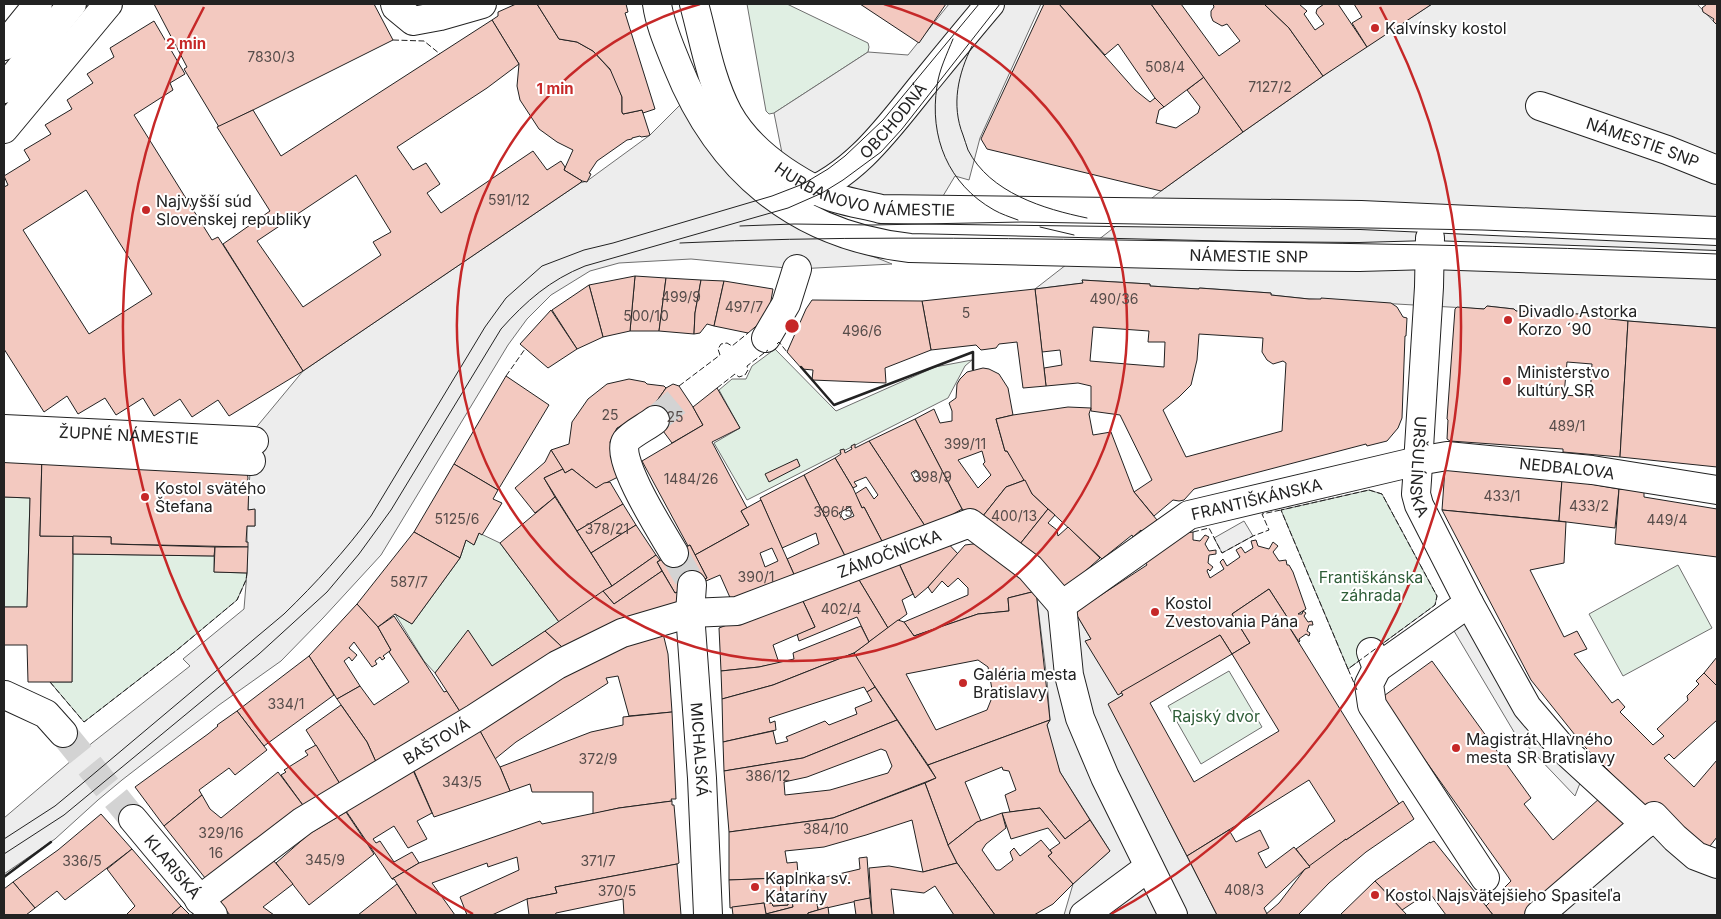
<svg xmlns="http://www.w3.org/2000/svg" width="1721" height="919" font-family="Inter,sans-serif">
<style>
.green{fill:#e0efe3;stroke:#6f6f6f}
.parking{fill:#ededed;stroke:#6f6f6f}
.building{fill:#f3c9c0;stroke:#222;fill-rule:evenodd}
.lines{fill:none;stroke-linecap:round;stroke-linejoin:round}
.minor-tunnel{stroke:#d3d3d3;stroke-width:28;stroke-dasharray:28 14;stroke-linecap:butt}
.minor-casing{stroke:#222;stroke-width:30}
.major-casing{stroke:#222;stroke-width:30}
.minor{stroke:#fff;stroke-width:28}
.major{stroke:#fff;stroke-width:28}
.tram{stroke:#222;stroke-width:1}
.fence{stroke:#222;stroke-width:1;stroke-dasharray:6 2.5;stroke-linecap:butt}
.wall{stroke:#222;stroke-width:2.5}
.ring{fill:none;stroke:#c62828;stroke-width:2.5}
.poi-dot{fill:#c62828;stroke:#fff;stroke-width:2}
.labels{text-anchor:middle;dominant-baseline:central;stroke-width:4;stroke-linejoin:round;paint-order:stroke}
.number-label{font-size:14px;fill:#564c4a}
.poi-label{font-size:16px;fill:#222;stroke:#fff;text-anchor:start}
.street-label{font-size:16px;fill:#222;stroke:#fff}
.park-label{font-size:16px;fill:#2f5e38;stroke:#fff}
.centre{fill:#c62828;stroke:#fff;stroke-width:2.5}
.ring-label{font-size:15px;text-anchor:middle;font-weight:bold;fill:#c62828;stroke:#fff;stroke-width:4;stroke-linejoin:round;paint-order:stroke}
</style>
<rect width="100%" height="100%" fill="#fff"/>
<!-- green -->
<g class="green">
<path d="M747,4H787L868,43L869,47L868,52L774,113L769,114L766,111Z"/>
<path d="M775,349L836,411L935,367L972,360L965,366L948,398L747,500L714,443L740,428L719,390L732,379H746L752,366Z"/>
<path d="M1369,490L1382,494L1437,596L1435,605L1348,669L1281,510Z"/>
<path d="M4,497L30,498L27,607H4Z"/>
<path d="M479,533L500,543L559,622L492,666L468,631L435,673L424,661L395,614L412,624L460,558L466,540L474,545Z"/>
<path d="M73,554L214,556V572L247,573L246,580L237,600L177,650L84,722L50,682H72Z"/>
<path d="M1678,565L1712,628L1623,676L1589,614Z"/>
<path d="M1229,671L1262,727L1201,764L1168,706Z"/>
</g>
<!-- parking -->
<g class="parking">
<path d="M949,4H1041L980,138L969,180L955,176L940,201H885L799,174L782,153L774,113L868,52L908,55Z"/>
<path d="M1432,4H1697L1717,25V328L1628,321L1601,318L1598,315L1516,311L1514,309L1487,306L1484,309L1309,299L1271,295V293L1200,288L1199,289L1150,286V284L1082,280L1083,283L1035,289L1161,191L1243,132L1343,62Z"/>
<path d="M681,104L830,239L892,264L797,269L691,259L619,263L590,271L551,295L527,319L508,345L381,555L323,618L281,661L219,705L122,780L98,800L55,839L4,874V818L92,743L190,666L183,659L244,609L247,572V526H255V510H248L249,485L254,430L303,371L580,183L587,181L650,135Z"/>
<path d="M1244,521L1253,536L1222,553L1214,538Z"/>
<path d="M1036,591L1075,612L1091,639L1086,641L1118,694L1121,692L1123,695L1109,704L1217,915H1064L1073,884L1110,851L1060,772L1051,745L1047,725L1050,720L1047,680Z"/>
<path d="M1469,619L1582,778L1575,796L1514,732L1454,631Z"/>
<path d="M1654,816L1717,864V915H1539Z"/>
</g>
<!-- building -->
<g class="building">
<path d="M154,4H374L393,40L219,127L184,69L187,67Z"/>
<path d="M516,4H537L559,39L577,42L593,51L614,74L622,97V112L623,114L642,110L650,135L648,136L641,137L640,136L632,138V139L627,140L597,161L589,173L591,174L587,182L582,181L564,170L573,150L557,142L539,129L520,100L517,86L519,64L492,20L498,16V12Z"/>
<path d="M537,4H626L628,12L625,13L655,109L643,113L642,110L623,114L622,112V97L610,69L593,51L577,42L559,39Z"/>
<path d="M860,4H946L919,43Z"/>
<path d="M1044,4H1059L1135,90L1150,102L1155,98L1164,107L1159,110L1156,123L1176,128L1198,113L1200,107L1187,90L1204,77L1243,132L1161,191L987,149L981,139Z"/>
<path d="M1059,4H1151L1204,77L1164,107L1155,98L1118,44L1105,55Z"/>
<path d="M1151,4H1181L1219,56L1240,41L1227,24L1222,26L1213,21L1211,16V11L1214,7L1213,4H1264L1289,28L1323,76L1243,132Z"/>
<path d="M1264,4H1299L1307,11L1304,14L1315,30L1324,24L1316,13L1317,9L1324,4H1338L1367,47L1323,76L1289,28Z"/>
<path d="M1354,4H1432L1367,47L1352,23L1362,17Z"/>
<path d="M1707,4H1717V25L1713,21L1714,19L1703,12L1702,8Z"/>
<path d="M492,20L519,64L487,88L397,147L413,170L426,163L440,184L427,193L441,213L533,151L547,170L561,161L565,167L564,170L582,181L580,183L303,371L223,244L270,211L217,127L253,110L281,156ZM356,175L391,232L373,242L381,255L303,307L257,241Z"/>
<path d="M154,21L185,74L170,83L173,90L134,115L212,240L218,237L303,371L229,416L218,400L192,417L180,399L154,416L143,398L116,415L105,398L78,414L67,396L44,412L4,349V187L8,185L4,176L30,160L24,150L51,134L45,125L72,109L67,100L93,83L87,74L114,57L110,48ZM86,190L152,294L89,334L23,230Z"/>
<path d="M635,276L666,278L659,331H630Z"/>
<path d="M635,276L630,331L603,337L589,285Z"/>
<path d="M666,278L701,280L695,313L694,334L659,331Z"/>
<path d="M701,280L724,281L714,326L707,324L700,333L694,334L695,313Z"/>
<path d="M1082,280L1150,284V286L1199,289V288L1271,293V295L1309,299H1321V298L1391,303L1397,307L1403,317L1407,318L1406,336H1405L1402,418L1398,428L1387,441L1367,446L1366,444L1194,489L1184,500L1179,501L1173,500L1154,516L1134,492L1152,480L1120,415L1091,411V386L1078,383L1046,386L1044,368L1062,365L1060,350L1042,352L1035,289L1083,283ZM1093,327L1149,331L1148,342H1165L1164,367L1090,361ZM1199,334L1263,338L1262,352L1267,360L1273,364L1283,361L1286,363L1282,431L1186,457L1163,410L1179,397L1191,385L1197,360Z"/>
<path d="M724,281L773,289L769,312L761,322L748,333L714,326Z"/>
<path d="M589,285L603,337L577,349L552,310Z"/>
<path d="M1035,289L1046,386L1023,388L1017,342L999,344L996,348L981,350L976,345L931,350L922,301Z"/>
<path d="M812,300L922,301L931,350L885,368L886,383L812,380L813,370L802,369L787,352L806,309Z"/>
<path d="M1487,306L1514,309L1516,311L1598,315L1601,318L1628,321L1620,457L1563,452V449L1450,441L1447,439L1448,420L1447,419L1455,309L1457,307L1484,309ZM1567,362L1592,364L1590,397L1564,395Z"/>
<path d="M551,310L577,349L548,368L520,344Z"/>
<path d="M1628,321L1717,328V467L1620,457Z"/>
<path d="M983,368L989,369L999,374L1008,388L1013,415L996,419L1005,451H1007L1025,480L1006,487L979,521L962,509L915,419L934,409L940,423L952,421V411L949,403L956,398L957,384L960,379L967,372ZM982,451L985,462L983,464L991,475L978,488L958,460Z"/>
<path d="M506,376L549,405L498,490L454,464Z"/>
<path d="M629,379L645,382L647,384L664,386L666,388L649,412L617,428L610,442L618,477L596,488L572,469L565,473L551,450L569,444L572,422L588,399L607,384Z"/>
<path d="M673,384L679,386L693,407L703,425L672,443L649,412L666,388Z"/>
<path d="M717,388L740,428L712,442L747,508L741,511L749,525L695,555L690,545L688,546L642,461L703,425L693,407Z"/>
<path d="M1068,407L1091,408L1089,414L1093,435L1111,432L1134,492L1157,520L1143,532L1141,530L1133,537L1132,535L1102,559L1032,494L1007,451H1005L996,419L1013,415Z"/>
<path d="M915,419L962,509L927,529L869,441ZM916,470L921,479L916,482L911,473Z"/>
<path d="M869,441L927,529L884,545L864,507L862,508L855,494L866,487L874,499L878,495L866,477L854,482L857,486L853,488L835,458L841,454L840,450L844,449L845,453L852,449L851,446L855,444V448Z"/>
<path d="M551,450L563,469L544,478L555,497L535,513L515,488L545,462Z"/>
<path d="M4,453L42,454L40,536H73L72,682H28L27,645H4V607H27L30,498L4,497Z"/>
<path d="M42,454L247,471L248,478L247,485H249L248,510L255,509V526H247L246,542H248V547L111,544V537L40,536Z"/>
<path d="M835,458L853,488L862,508L864,507L884,545L847,560L804,475ZM850,507L854,516L844,520L839,513Z"/>
<path d="M797,459L800,466L769,482L765,474Z"/>
<path d="M454,464L498,490L493,499L502,503L482,535L479,533L474,545L466,540L460,558L414,532Z"/>
<path d="M1445,468L1562,479L1559,521L1442,510Z"/>
<path d="M563,469L565,473L572,469L596,488L604,483L610,482L623,504L577,531L544,478Z"/>
<path d="M804,475L847,560L796,579L787,559L819,544L816,533L782,548L760,498Z"/>
<path d="M1562,479L1619,489L1615,528L1559,521Z"/>
<path d="M1025,480L1032,494L1048,509L1016,549L979,521L1006,487Z"/>
<path d="M1619,489L1644,491V497L1717,509V557L1615,544Z"/>
<path d="M555,497L612,586L559,622L500,543Z"/>
<path d="M761,500L796,579L732,602L720,575L706,581L705,579L707,578L695,555L749,525L741,511ZM772,548L778,561L765,567L760,553Z"/>
<path d="M623,504L636,525L591,553L577,531Z"/>
<path d="M1048,509L1055,515L1048,523L1057,530L1058,536L1068,527L1100,558L1064,590L1016,549Z"/>
<path d="M1442,510L1566,522L1564,563L1530,570L1564,637L1577,631L1587,649L1574,654L1612,703L1618,699L1625,707L1620,712L1653,745L1664,736L1657,729L1688,700L1687,696L1699,684L1696,681L1704,673L1717,686V720L1674,759L1669,754L1664,758L1694,787L1717,760V837L1703,855L1659,821L1583,745L1531,680Z"/>
<path d="M636,525L656,555L612,586L591,553Z"/>
<path d="M414,532L460,558L412,624L395,614L378,627L357,604Z"/>
<path d="M1193,532V540L1200,541L1205,535L1209,537L1205,544L1209,551L1216,550V554L1209,555L1208,563L1213,567L1210,571L1208,569L1207,571L1210,578L1224,569L1220,562L1223,559L1227,566L1240,557L1236,550L1241,547L1245,553L1253,548L1251,541L1256,540L1258,546L1269,549L1273,542L1278,546L1273,552L1279,561L1286,560L1287,565H1289L1293,572L1306,609L1298,614H1302L1303,611L1306,613L1304,616L1308,622L1312,621L1313,625H1309L1307,631L1310,633L1309,636L1306,634L1299,639L1300,641L1299,642L1286,622L1289,620L1269,589L1232,614L1250,643L1232,654L1220,635L1118,695L1085,641L1091,639L1075,612L1147,565L1144,560L1186,533Z"/>
<path d="M73,536L111,537V544L215,547L214,556L73,554Z"/>
<path d="M943,538L958,554L928,587L915,598L896,557Z"/>
<path d="M981,543L1036,591L1008,598L1009,611L978,614L914,636L904,622L968,595V588L958,578L948,587L942,581L932,593L928,587L965,545Z"/>
<path d="M690,545L707,578L675,593L657,562Z"/>
<path d="M215,547H248L247,573L214,572Z"/>
<path d="M656,555L660,560L657,562L662,571L614,604L603,591L612,586Z"/>
<path d="M896,557L913,594L902,600L907,614L888,628L856,575Z"/>
<path d="M662,571L675,593L683,590L682,602L563,648L545,631L603,591L614,604Z"/>
<path d="M856,575L888,628L869,642L857,617L799,641L797,634L815,627L801,597Z"/>
<path d="M1269,589L1289,620L1286,622L1399,804L1346,840V839L1310,867L1296,849L1335,821L1309,780L1187,856L1108,704L1123,695L1121,692L1220,635L1232,654L1250,643L1232,614ZM1232,654L1279,731L1194,782L1150,703Z"/>
<path d="M1036,591L1050,720L928,765L861,666L854,653L898,620L904,622L914,636L978,614L1009,611L1008,598ZM978,660L988,667L993,695L987,710L936,730L906,674Z"/>
<path d="M801,597L815,627L773,645L779,663L759,667L721,671L719,628Z"/>
<path d="M357,604L378,627L391,650L383,656L385,658L382,660L380,657L375,661L377,664L372,667L354,642L349,648L357,655L352,661L349,657L344,661L360,686L337,699L309,656Z"/>
<path d="M394,616L444,692L447,691L461,713L376,762L367,742L337,699L360,686L374,705L409,682L389,652L391,650L378,627Z"/>
<path d="M661,625L668,654L672,712L629,716L618,676L606,678L608,683L516,742L495,759L480,731L594,651Z"/>
<path d="M861,626L869,642L854,653L773,685L722,699L721,671L759,667L794,659L793,653Z"/>
<path d="M468,630L492,666L545,631L563,648L461,713L435,673Z"/>
<path d="M854,653L875,687L867,692L864,687L769,718L770,723L775,721L776,730L723,742L722,699L773,685Z"/>
<path d="M309,656L334,695L264,746L237,711Z"/>
<path d="M1717,657V686L1704,673Z"/>
<path d="M1432,661L1531,798L1524,804L1553,840L1600,798L1634,833L1539,915H1493L1486,906L1511,881L1381,698Z"/>
<path d="M875,687L897,720L803,758L724,771L723,742L773,731L776,744L788,741L786,737L825,721L829,725L857,714L855,708L872,701L867,692Z"/>
<path d="M341,705L367,742L376,762L340,784L306,730Z"/>
<path d="M237,711L267,750L235,775L229,768L199,790L202,795L164,826L135,787L208,734L218,726L217,725Z"/>
<path d="M672,712L676,799H671L672,801L619,808L593,814V792H532L530,784L510,791L500,767L591,732L623,725V717Z"/>
<path d="M897,720L936,778L833,818L729,832L724,771L803,758ZM881,749L886,751L892,766L888,773L830,790L785,795L784,782L807,777Z"/>
<path d="M1050,720L1047,725L1060,772L1090,820L1065,839L1040,808L1010,812L1005,795L1016,790L1009,771L1003,770L1002,767L965,782L981,821L977,822L948,845L925,783L936,778L928,765Z"/>
<path d="M480,731L500,767L510,791L434,817L414,771Z"/>
<path d="M316,745L340,784L305,808L281,775L286,772L284,770L308,755L305,751Z"/>
<path d="M412,768L432,813L417,821L427,839L408,848L394,826L373,839L376,843L380,841L394,862L412,852L419,863L392,879L344,808Z"/>
<path d="M278,772L305,808L209,883L164,826L202,795L210,809L221,818Z"/>
<path d="M925,783L948,845L957,863L923,872L912,820L866,835L824,847L785,851L787,863L797,862L798,874L780,878L729,880V832L833,818Z"/>
<path d="M672,801V805H674L679,863L677,864L555,887L557,893L527,899L492,915H467L460,897L519,870L517,857L488,867L487,863L432,883L455,915H417L394,879H392L419,863L540,821L542,824L619,808Z"/>
<path d="M1403,801L1414,819L1366,852L1329,883L1299,914L1300,915H1265L1279,903L1305,869L1346,839V840Z"/>
<path d="M1040,808L1065,839L1090,820L1110,851L1073,884L1048,856L1052,853L1050,850L1060,843L1048,828L1011,839L1002,813Z"/>
<path d="M346,812L374,854L309,905L276,863L309,834Z"/>
<path d="M1002,813L1006,828L986,844L982,850L996,870H1000L1013,860L1010,852L1014,848L1020,856L1041,840L1052,853L1048,856L1073,884L1053,904L1034,915H995L957,863L948,845L977,822Z"/>
<path d="M101,814L132,849L65,900L57,891L35,908L13,882L58,850Z"/>
<path d="M1229,830L1236,842L1260,830L1269,848L1258,853L1266,868L1294,847L1310,867L1305,869L1264,908L1267,914L1265,915H1217L1187,856Z"/>
<path d="M1434,841L1486,906L1493,915H1446L1429,892L1402,910L1375,881L1430,842V843Z"/>
<path d="M132,849L181,906L171,915H126L135,906L107,869Z"/>
<path d="M269,855L293,884L263,907L274,915H230L216,898Z"/>
<path d="M867,857L870,898L818,910L815,891L791,894L793,907L766,914L764,903H772L773,906L788,905L786,894L781,895L780,878L812,872L813,880L860,869L859,858Z"/>
<path d="M957,863L995,915H954L935,886L924,893L891,889L894,915H872L869,868L889,866L923,872Z"/>
<path d="M677,864L681,915H624L623,899L556,913L555,915H529L527,899L557,893L555,887Z"/>
<path d="M780,878L781,895L786,894L788,905L773,906L772,903H764L730,908L729,880Z"/>
<path d="M1375,881L1407,915H1340Z"/>
<path d="M13,882L35,908L26,915H4V889Z"/>
<path d="M397,884L417,915H358Z"/>
<path d="M815,891L818,910L808,913V915H733L732,907L764,903L766,914L793,907L791,894Z"/>
<path d="M870,898L872,915H856L854,901Z"/>
<path d="M181,906L190,915H171Z"/>
<path d="M828,907L829,915H808V913Z"/>
</g>
<g class="lines">
<!-- minor-tunnel -->
<g class="minor-tunnel">
<path d="M655,420L685,395"/>
<path d="M674,553L692,585"/>
<path d="M63,733L133,819"/>
</g>
<!-- minor casing -->
<g class="minor-casing">
<g id="minor">
<path d="M395,4L396,7L413,21L440,16L482,4"/>
<path id="s1" d="M657,4C660,25 669,45 677,65C719,170 796,235 910,248L1243,256L1359,257L1430,255L1717,265"/>
<path id="s2" d="M694,4C704,40 710,79 728,113C748,149 786,175 822,193C838,201 863,204 881,209L1361,215L1717,231"/>
<path id="s3" d="M1540,106L1667,150L1717,170"/>
<path id="s4" d="M802,195C855,175 888,128 922,86C945,58 967,31 990,4"/>
<path id="s5" d="M1430,238L1429,287L1417,480L1416,494L1419,505L1469,603L1527,707L1562,748L1645,824"/>
<path d="M766,338L786,304L797,269"/>
<path d="M655,420C648,426 631,434 626,441C614,458 663,534 674,553"/>
<path id="s6" d="M4,429L254,441"/>
<path d="M4,448L251,461"/>
<path id="s7" d="M692,585L690,613L702,778L708,915"/>
<path id="s8" d="M1062,605L1189,515L1418,461L1447,456L1592,470L1717,490"/>
<path d="M1062,605L1069,675L1080,718L1105,777L1173,915"/>
<path d="M1371,652L1377,668L1469,603"/>
<path d="M1377,668L1369,684L1372,705L1485,878"/>
<path d="M5,695L46,714L63,733"/>
<path id="s9" d="M133,819L213,915"/>
<path id="s10" d="M199,900L303,821L475,718L557,665L622,633L690,613L737,611L970,523L1030,568L1062,605"/>
<path d="M1084,915L1149,867"/>
<path d="M1539,915L1654,816L1675,838L1696,856L1717,864"/>
</g>
</g>
<!-- major casing -->
<g class="major-casing">
<g id="major">
<path d="M4,46L38,4"/>
<path d="M4,89L72,4"/>
<path d="M4,129L108,4"/>
</g>
</g>
<!-- minor -->
<use href="#minor" class="minor"/>
<!-- major -->
<use href="#major" class="major"/>
<!-- tram -->
<g class="tram">
<path d="M953,39C947,54 939,70 937,86C929,137 948,184 994,210C1001,214 1010,217 1018,220"/>
<path d="M972,46C958,74 951,105 963,135C965,140 966,145 968,150C990,193 1044,209 1087,218"/>
<path d="M740,226L794,224L872,225L1022,222L1482,230L1717,239"/>
<path d="M1040,227L1074,235"/>
<path d="M680,243C826,236 972,238 1118,240C1318,243 1518,245 1717,254"/>
<path d="M4,839L55,806L84,782L284,614C316,583 345,551 371,516L485,327L506,298L542,266L584,250L613,243L772,196L803,184L828,169L845,156L883,120L979,4"/>
<path d="M4,854L64,815L259,654L327,592L359,554L391,510L501,329C526,301 550,280 585,266L788,208L822,193L843,180L881,152L902,129L1000,4"/>
</g>
<!-- fence -->
<g class="fence">
<path d="M393,40L424,41L440,54"/>
<path d="M777,344L779,342L787,352"/>
<path d="M506,376L525,349"/>
<path d="M679,386L720,355L718,349L721,344L727,343L732,346L748,333"/>
<path d="M717,388L735,374L739,377L745,375L748,370L747,366L768,350"/>
<path d="M1369,490L1382,494L1437,596L1435,605L1348,669L1281,510Z"/>
<path d="M1193,532L1209,528L1222,553L1253,536L1269,530L1262,514L1281,510"/>
<path d="M1348,669L1357,690"/>
<path d="M50,682L84,722L177,650L237,600L246,580L247,573"/>
</g>
<!-- wall -->
<g class="wall">
<path d="M801,367L834,405L973,352V369"/>
<path d="M4,877L51,842"/>
</g>
</g>
<!-- distance rings -->
<g class="ring">
<path d="M884 4A335 335 0 1 1 700 4"/>
<path d="M473 914A669 669 0 0 1 204 7M1380 7A669 669 0 0 1 1111 914"/>
</g>
<!-- markers -->
<g class="poi-dot">
<circle cx="1375" cy="28" r="5"/>
<circle cx="146" cy="210" r="5"/>
<circle cx="1508" cy="320" r="5"/>
<circle cx="1507" cy="381" r="5"/>
<circle cx="145" cy="497" r="5"/>
<circle cx="1155" cy="612" r="5"/>
<circle cx="963" cy="683" r="5"/>
<circle cx="1456" cy="748" r="5"/>
<circle cx="755" cy="887" r="5"/>
<circle cx="1375" cy="895" r="5"/>
</g>
<g class="labels">
<!-- number labels -->
<g class="number-label">
<text x="271" y="56">7830/3</text>
<text x="1165" y="66">508/4</text>
<text x="1270" y="86">7127/2</text>
<text x="509" y="199">591/12</text>
<text x="681" y="296">499/9</text>
<text x="1114" y="298">490/36</text>
<text x="744" y="306">497/7</text>
<text x="966" y="312">5</text>
<text x="646" y="315">500/10</text>
<text x="862" y="330">496/6</text>
<text x="610" y="414">25</text>
<text x="675" y="416">25</text>
<text x="1567" y="425">489/1</text>
<text x="965" y="443">399/11</text>
<text x="932" y="476">398/9</text>
<text x="691" y="478">1484/26</text>
<text x="1502" y="495">433/1</text>
<text x="1589" y="505">433/2</text>
<text x="833" y="511">396/5</text>
<text x="1014" y="515">400/13</text>
<text x="457" y="518">5125/6</text>
<text x="1667" y="519">449/4</text>
<text x="607" y="528">378/21</text>
<text x="756" y="576">390/1</text>
<text x="409" y="581">587/7</text>
<text x="841" y="608">402/4</text>
<text x="286" y="703">334/1</text>
<text x="598" y="758">372/9</text>
<text x="768" y="775">386/12</text>
<text x="462" y="781">343/5</text>
<text x="826" y="828">384/10</text>
<text x="221" y="832">329/16</text>
<text x="216" y="852">16</text>
<text x="325" y="859">345/9</text>
<text x="82" y="860">336/5</text>
<text x="598" y="860">371/7</text>
<text x="1244" y="889">408/3</text>
<text x="617" y="890">370/5</text>
</g>
<!-- poi labels -->
<g class="poi-label">
<text x="1385" y="28">Kalvínsky kostol</text>
<text x="156" y="201">Najvyšší súd<tspan x="156" dy="18">Slovenskej republiky</tspan></text>
<text x="1518" y="311">Divadlo Astorka<tspan x="1518" dy="18">Korzo ´90</tspan></text>
<text x="1517" y="372">Ministerstvo<tspan x="1517" dy="18">kultúry SR</tspan></text>
<text x="155" y="488">Kostol svätého<tspan x="155" dy="18">Štefana</tspan></text>
<text x="1165" y="603">Kostol<tspan x="1165" dy="18">Zvestovania Pána</tspan></text>
<text x="973" y="674">Galéria mesta<tspan x="973" dy="18">Bratislavy</tspan></text>
<text x="1466" y="739">Magistrát Hlavného<tspan x="1466" dy="18">mesta SR Bratislavy</tspan></text>
<text x="765" y="878">Kaplnka sv.<tspan x="765" dy="18">Kataríny</tspan></text>
<text x="1385" y="895">Kostol Najsvätejšieho Spasiteľa</text>
</g>
<!-- street labels -->
<g class="street-label">
<text stroke="none"><textPath href="#s4" startOffset="119">OBCHODNÁ</textPath></text>
<text stroke="none"><textPath href="#s3" startOffset="109">NÁMESTIE SNP</textPath></text>
<text stroke="none"><textPath href="#s2" startOffset="281">HURBANOVO NÁMESTIE</textPath></text>
<text stroke="none"><textPath href="#s1" startOffset="716">NÁMESTIE SNP</textPath></text>
<text stroke="none"><textPath href="#s6" startOffset="125">ŽUPNÉ NÁMESTIE</textPath></text>
<text stroke="none"><textPath href="#s5" startOffset="229">URŠULÍNSKA</textPath></text>
<text stroke="none"><textPath href="#s8" startOffset="541">NEDBALOVA</textPath></text>
<text stroke="none"><textPath href="#s8" startOffset="225">FRANTIŠKÁNSKA</textPath></text>
<text stroke="none"><textPath href="#s10" startOffset="782">ZÁMOČNÍCKA</textPath></text>
<text stroke="none"><textPath href="#s10" startOffset="286">BAŠTOVÁ</textPath></text>
<text stroke="none"><textPath href="#s7" startOffset="165">MICHALSKÁ</textPath></text>
<text stroke="none"><textPath href="#s9" startOffset="62">KLARISKÁ</textPath></text>
</g>
<!-- park labels -->
<g class="park-label">
<text x="1371" y="577">Františkánska<tspan x="1371" dy="18">záhrada</tspan></text>
<text x="1216" y="716">Rajský dvor</text>
</g>
</g>
<circle cx="792" cy="326" r="8" class="centre"/>
<g class="ring-label">
<text x="186" y="49">2 min</text>
<text x="555" y="94">1 min</text>
</g>
<!-- border -->
<rect width="1721" height="919" fill="none" stroke="#222222" stroke-width="10"/>
</svg>
